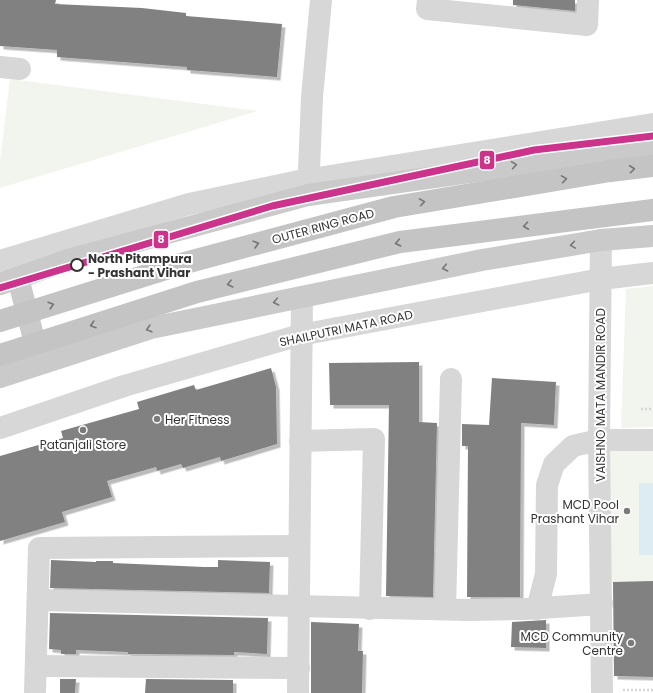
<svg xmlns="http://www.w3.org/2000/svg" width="653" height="693" font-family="Poppins,sans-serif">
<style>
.green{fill:#f1f5ed}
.water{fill:#ddebf3}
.building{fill:#818181;filter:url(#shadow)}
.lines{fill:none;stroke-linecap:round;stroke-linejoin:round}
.path{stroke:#d6d6d6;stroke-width:2.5;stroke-dasharray:2 2;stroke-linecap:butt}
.minor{stroke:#d7d7d7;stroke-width:22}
.major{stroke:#cacaca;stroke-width:22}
.highway{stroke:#c4c4c4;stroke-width:22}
.highway-bridge{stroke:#c4c4c4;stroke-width:22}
.metro-1-casing{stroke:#fff;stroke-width:10}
.metro-1{stroke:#cc338b;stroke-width:7}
.oneway{stroke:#777}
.oneway2{stroke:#747474}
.stop-dot{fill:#fff;stroke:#333;stroke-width:2}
.poi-dot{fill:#7a7a7a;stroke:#fff;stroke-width:1.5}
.labels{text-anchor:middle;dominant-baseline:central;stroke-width:4;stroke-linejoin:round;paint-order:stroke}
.street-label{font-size:12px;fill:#333;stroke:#fff}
.stop-label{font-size:12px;font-weight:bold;fill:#333;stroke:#fff;text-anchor:start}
.poi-label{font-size:12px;fill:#333;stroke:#fff;text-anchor:end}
.line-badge{stroke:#fff;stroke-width:1.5}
.badge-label{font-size:11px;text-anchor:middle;font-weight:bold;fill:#fff}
</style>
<defs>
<filter id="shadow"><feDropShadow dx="3.5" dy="3.5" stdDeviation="0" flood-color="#0004"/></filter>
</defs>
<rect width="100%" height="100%" fill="#fff"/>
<!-- green -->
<g class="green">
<path d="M10,79L258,111L0,188V161Z"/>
<path d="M653,286V427L621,428L626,289Z"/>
<path d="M599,440H653V582L602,583Z"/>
</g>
<!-- water -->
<rect class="water" x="639" y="483" width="14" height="72"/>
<!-- building -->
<g class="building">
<path d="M0,0H56L55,4L142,8L186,13V16L282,24L277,77L187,70V67L57,57V50L0,46Z"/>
<path d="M513,0H575V11L513,5Z"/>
<path d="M419,362V422L437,423L433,597L386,596L389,405H330L329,363Z"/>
<path d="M271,368L276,387L277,444L221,461L220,457L183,468L181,464L157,471L156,467L107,481L112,497L62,512L65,522L0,541V456L63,438L61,431L139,409L137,402L194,385L196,390Z"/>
<path d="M492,378L556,382L554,425L521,423L520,597H467L468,446H462V424L489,425Z"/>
<path d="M51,560L96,562V561H113V563L204,567H218V560L270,562L269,593L50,588Z"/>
<path d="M653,581V677L614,676L613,582Z"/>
<path d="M50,613L268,618L267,654L234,652V655L128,654V652L76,650V654H61V650L49,649Z"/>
<path d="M546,620V648L511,647L512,622Z"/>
<path d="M311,622L359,624L358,651H363L362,693H311Z"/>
<path d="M60,679H76L75,693H60Z"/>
<path d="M146,679L233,680V693H145Z"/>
</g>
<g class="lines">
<!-- path -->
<g class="path">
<path d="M641,409H653"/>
<path d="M623,690H653"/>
</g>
<!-- minor -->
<g class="minor">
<path d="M428,0L427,9L587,25L588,0"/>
<path d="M0,67L20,69"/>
<path d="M308,194L312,97L321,0"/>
<path d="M601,240L599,440L602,693"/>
<path d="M0,261L189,204L299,181L653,124"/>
<path d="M0,428L124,386L300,335L601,279L653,273"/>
<path d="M300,441L374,439L370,609"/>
<path d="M38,600L468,610L525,609L602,604"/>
<path d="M445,609L451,379"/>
<path d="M537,609L546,574L547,485L554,464L573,446L599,440H653"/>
<path d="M36,666L299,668"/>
<path d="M35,693L39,548L299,546"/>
<path d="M298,693L302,297"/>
</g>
<!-- major -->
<g class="major">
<path d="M18,278L40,362"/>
<path d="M0,284L71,259L308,195L653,146"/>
<path d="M0,377L151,328L482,260L601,240L653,236"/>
</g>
<!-- highway -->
<g class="highway">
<path d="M610,171L653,166"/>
<path d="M621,214L653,210"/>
</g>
<!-- highway-bridge -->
<g class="highway-bridge">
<path d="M0,321L185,263L394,207L610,171"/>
<path d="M0,355L197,292L400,242L621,214"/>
</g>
<!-- metro-1 casing -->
<g class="metro-1-casing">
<path id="metro-1" d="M0,288L272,206L534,150L653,136"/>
</g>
<!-- metro-1 -->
<use href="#metro-1" class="metro-1"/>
</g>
<!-- one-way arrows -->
<defs><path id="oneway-chevron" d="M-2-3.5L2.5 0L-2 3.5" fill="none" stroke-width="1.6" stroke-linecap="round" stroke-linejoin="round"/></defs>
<g class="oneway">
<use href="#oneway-chevron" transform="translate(514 165) rotate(-8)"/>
<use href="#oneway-chevron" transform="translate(573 245) rotate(171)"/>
<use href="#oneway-chevron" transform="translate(445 268) rotate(168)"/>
<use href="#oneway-chevron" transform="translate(276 302) rotate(168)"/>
<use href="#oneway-chevron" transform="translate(149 329) rotate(164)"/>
</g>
<g class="oneway2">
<use href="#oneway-chevron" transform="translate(632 169) rotate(-7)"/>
<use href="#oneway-chevron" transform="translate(564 179) rotate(-9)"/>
<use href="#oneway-chevron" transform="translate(422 202) rotate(-9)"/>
<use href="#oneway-chevron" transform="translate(526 226) rotate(173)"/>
<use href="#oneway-chevron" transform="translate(398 243) rotate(168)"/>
<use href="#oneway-chevron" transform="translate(256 244) rotate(-15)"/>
<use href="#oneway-chevron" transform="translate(230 284) rotate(166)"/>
<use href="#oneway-chevron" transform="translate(51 305) rotate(-17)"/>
<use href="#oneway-chevron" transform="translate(93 325) rotate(162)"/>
</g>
<!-- markers -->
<circle class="stop-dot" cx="77" cy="265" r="6"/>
<g class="poi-dot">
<circle cx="157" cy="419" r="4"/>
<circle cx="83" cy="430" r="4"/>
<circle cx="627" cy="511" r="4"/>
<circle cx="631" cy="643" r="4"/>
</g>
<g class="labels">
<!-- street labels -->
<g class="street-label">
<text transform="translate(323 226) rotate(-15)">OUTER RING ROAD</text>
<text transform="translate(346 328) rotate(-12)">SHAILPUTRI MATA ROAD</text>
<text transform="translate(600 395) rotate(-90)">VAISHNO MATA MANDIR ROAD</text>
</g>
<!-- stop labels -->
<g class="stop-label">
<text x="88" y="258">North Pitampura<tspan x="88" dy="14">- Prashant Vihar</tspan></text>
</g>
<!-- poi labels -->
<g class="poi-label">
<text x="165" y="419" text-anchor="start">Her Fitness</text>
<text x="83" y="444" text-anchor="middle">Patanjali Store</text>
<text x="619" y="504">MCD Pool<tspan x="619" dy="14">Prashant Vihar</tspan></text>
<text x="623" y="636">MCD Community<tspan x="623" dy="14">Centre</tspan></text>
</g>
</g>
<g class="line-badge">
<rect x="479" y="150" width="16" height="20" rx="4" fill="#cc338b"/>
<rect x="153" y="230" width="16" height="19" rx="4" fill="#cc338b"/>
</g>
<g class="badge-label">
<text x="487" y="164">8</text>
<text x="161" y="243">8</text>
</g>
</svg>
